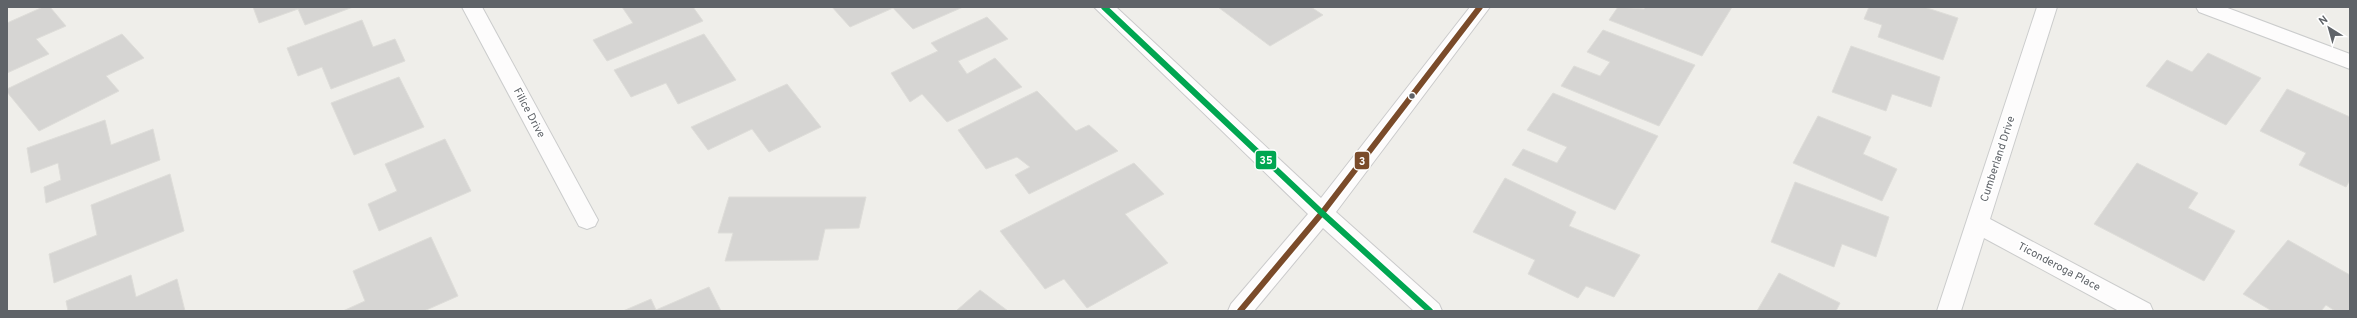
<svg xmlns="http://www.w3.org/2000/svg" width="2357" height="318" font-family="Overpass,sans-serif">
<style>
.building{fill:#d6d5d3;stroke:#deddd9}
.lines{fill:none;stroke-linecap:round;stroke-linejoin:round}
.street-casing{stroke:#cbcccc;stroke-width:2}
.secondary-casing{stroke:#cacacb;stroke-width:2}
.street{fill:#fdfcfc;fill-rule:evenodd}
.secondary{fill:#fdfcfc;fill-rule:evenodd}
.bus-1-casing{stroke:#fff;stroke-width:9}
.bus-2-casing{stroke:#fff;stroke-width:9}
.bus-1{stroke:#7a4b2a;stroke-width:6}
.bus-2{stroke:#00a651;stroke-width:6}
.bus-dot{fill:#5f6368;stroke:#fff;stroke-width:1.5}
.labels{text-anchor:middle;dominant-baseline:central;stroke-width:3.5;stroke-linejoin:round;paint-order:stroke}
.street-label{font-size:11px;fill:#5f6368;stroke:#fff}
.line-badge{stroke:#fff;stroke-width:1.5}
.badge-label{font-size:11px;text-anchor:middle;font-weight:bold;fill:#fff}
</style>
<rect width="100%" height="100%" fill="#efeeea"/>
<!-- building -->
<g class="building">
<path d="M43,7H50L66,26L36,39L49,54L7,73V23Z"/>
<path d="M253,7H353L305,25L298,9L259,23Z"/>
<path d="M622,7H693L703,21L607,61L593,40L633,23Z"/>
<path d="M832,7H963L913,29L893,8L850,27Z"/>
<path d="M1218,7H1311L1323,15L1270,46Z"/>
<path d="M1618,7L1644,9L1646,7H1732L1702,56L1609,20Z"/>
<path d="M1869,7H1924L1958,18L1943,60L1878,37L1882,25L1864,19Z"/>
<path d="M987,17L1008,39L958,61L967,74L995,58L1022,87L947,122L922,94L910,102L891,73L938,51L931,43Z"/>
<path d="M362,20L373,47L395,39L405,61L331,89L322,67L298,76L287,48Z"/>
<path d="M1603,30L1695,65L1659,126L1561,86L1574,66L1600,76L1610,62L1587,52Z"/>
<path d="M122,34L144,58L106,76L119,91L39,131L7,92V89Z"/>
<path d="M704,34L736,80L678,104L666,83L631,97L614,70Z"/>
<path d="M1851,46L1940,77L1931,107L1892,94L1886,111L1832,92Z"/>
<path d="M2208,53L2261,78L2226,125L2146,86L2167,60L2192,72Z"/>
<path d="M399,77L424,127L354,155L331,103Z"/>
<path d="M787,84L821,127L769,152L752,129L708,150L691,127Z"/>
<path d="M2287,89L2350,117V180L2346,187L2299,165L2306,153L2260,131Z"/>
<path d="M1037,91L1076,131L1089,125L1118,151L1029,194L1015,175L1030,167L1017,157L986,169L958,130Z"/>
<path d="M1553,93L1658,136L1615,210L1512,165L1523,149L1557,163L1567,147L1527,130Z"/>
<path d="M1818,116L1871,137L1863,154L1897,169L1882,201L1793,163Z"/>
<path d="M105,120L111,145L153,129L160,160L46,203L44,187L61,180L58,163L31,173L27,148Z"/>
<path d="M445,139L471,191L379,231L368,204L397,191L385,164Z"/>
<path d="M1134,163L1164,194L1125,214L1168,263L1087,308L1064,279L1045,289L1000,231Z"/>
<path d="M2137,163L2198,193L2188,208L2235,231L2204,281L2094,224Z"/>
<path d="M170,174L184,231L54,283L49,254L97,235L91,205Z"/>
<path d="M1505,178L1576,212L1569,226L1640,255L1614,297L1586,286L1578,298L1528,274L1535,260L1473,232Z"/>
<path d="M1795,182L1889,217L1876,257L1842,244L1834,267L1771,242Z"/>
<path d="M729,197H866L859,228L825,229L818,260L725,261L733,233H718Z"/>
<path d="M431,237L458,296L424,311H343L365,301L353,271Z"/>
<path d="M2288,240L2350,275V311H2335L2326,305L2321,311H2272L2243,294Z"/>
<path d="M1779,273L1840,303L1836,311H1757Z"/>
<path d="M131,275L136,297L177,279L185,311H68L66,301Z"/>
<path d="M709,287L721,311H623L651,299L656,310Z"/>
<path d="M980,290L1008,311H956Z"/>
</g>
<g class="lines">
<!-- street casing -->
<g class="street-casing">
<g id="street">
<path d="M462,7H482L598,220L595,226L587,229L579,226Z"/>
<path d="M2037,7H2057L1990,219L2150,304L2153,311H2119L1984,238L1961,311H1937Z"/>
<path d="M2196,7H2225L2350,54V69L2199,12Z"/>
</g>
</g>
<!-- secondary casing -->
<g class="secondary-casing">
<path id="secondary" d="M1094,7H1116L1321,198L1470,7H1490L1336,212L1439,304L1442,311H1414L1323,228L1254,311H1228L1231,304L1308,214Z"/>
</g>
<!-- street -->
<use href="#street" class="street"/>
<!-- secondary -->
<use href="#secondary" class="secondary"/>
<!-- bus-1 casing -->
<g class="bus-1-casing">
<path id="bus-1" d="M1240,311L1322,213L1480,7"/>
</g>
<!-- bus-2 casing -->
<g class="bus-2-casing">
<path id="bus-2" d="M1104,7L1322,213L1430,311"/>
</g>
<!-- bus-1 -->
<use href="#bus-1" class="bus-1"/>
<!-- bus-2 -->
<use href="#bus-2" class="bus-2"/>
</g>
<!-- markers -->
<circle class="bus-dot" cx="1412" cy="96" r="3.5"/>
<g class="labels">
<!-- street labels -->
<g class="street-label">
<text transform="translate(529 113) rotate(62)">Filice Drive</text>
<text transform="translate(1998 159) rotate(-72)">Cumberland Drive</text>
<text transform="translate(2059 267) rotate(28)">Ticonderoga Place</text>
</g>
</g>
<g class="line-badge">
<rect x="1255" y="150" width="22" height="20" rx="4" fill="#00a651"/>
<rect x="1354" y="151" width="16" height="19" rx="4" fill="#7a4b2a"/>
</g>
<g class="badge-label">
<text x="1266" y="164">35</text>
<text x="1362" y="165">3</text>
</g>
<!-- border -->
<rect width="2357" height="318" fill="none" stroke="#5f6368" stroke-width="16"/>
<!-- north arrow -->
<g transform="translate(2329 28) rotate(323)" stroke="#ffffff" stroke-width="3" paint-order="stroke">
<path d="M0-3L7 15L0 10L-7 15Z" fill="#5f6368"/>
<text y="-6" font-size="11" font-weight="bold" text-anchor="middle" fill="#5f6368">N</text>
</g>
</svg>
